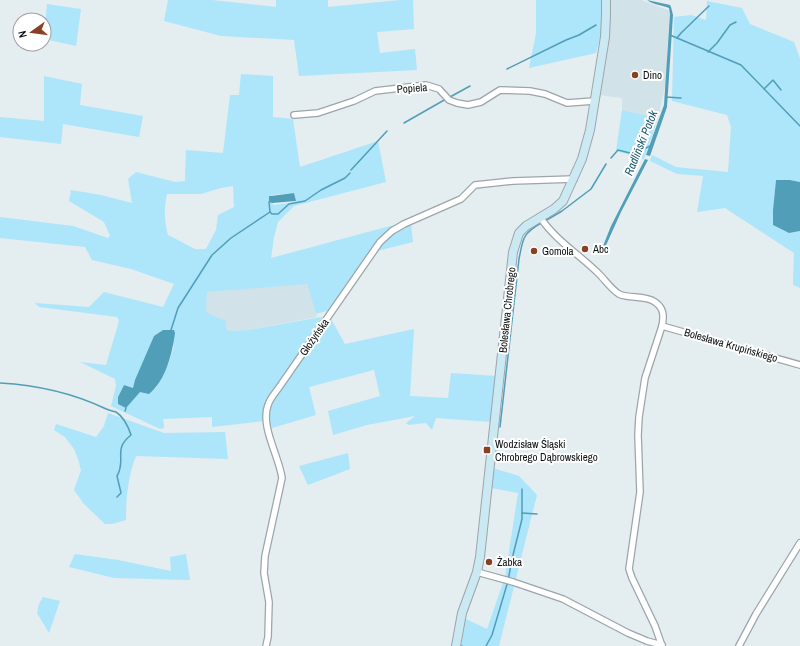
<svg xmlns="http://www.w3.org/2000/svg" width="800" height="646" font-family="'Archivo Narrow',sans-serif">
<style>
.built{fill:#d1e2e9}
.green{fill:#ade5fa;fill-rule:evenodd}
.water{fill:#509eb8}
.lines{fill:none;stroke-linecap:round;stroke-linejoin:round}
.stream{stroke:#509eb8;stroke-width:1.5}
.street-casing{stroke:#9ca5a8;stroke-width:8}
.secondary-casing{stroke:#9ca5a8;stroke-width:10}
.street{stroke:#fff;stroke-width:5.5}
.secondary{stroke:#cbe9f3;stroke-width:8}
.poi-dot{fill:#894122;stroke:#fff;stroke-width:1.5}
.labels{text-anchor:middle;dominant-baseline:central;stroke-width:4;stroke-linejoin:round;paint-order:stroke}
.poi-label{font-size:11px;fill:#0d1011;stroke:#fff;text-anchor:start}
.street-label{font-size:11px;fill:#0d1011;stroke:#fff}
.water-label{font-size:12px;font-style:italic;fill:#19586c;stroke:#fff}
</style>
<rect width="100%" height="100%" fill="#e4edf0"/>
<!-- built -->
<g class="built">
<path d="M608,0H641L670,11L667,54L668,73L658,118L622,110V98L598,95Z"/>
<path d="M284,284H307L317,317L248,330L230,331L226,329L225,321L212,315L206,311L207,292Z"/>
</g>
<!-- green -->
<g class="green">
<path d="M168,0H212L276,7V0H328V7L400,0H413L414,29L377,32L380,53L415,49L417,70L299,76L294,40L221,36L164,21Z"/>
<path d="M536,0H603L602,31L596,53L529,68L536,33Z"/>
<path d="M707,1L742,8L750,24L794,42L800,59V182L790,180H776L773,210V225L789,233L800,231V288L793,285L794,253L725,208L697,212L703,176L677,174L650,161L652,155L676,167L728,172L731,127L727,115L672,101L674,17L691,15L706,20Z"/>
<path d="M47,4L81,9L76,46L44,39Z"/>
<path d="M241,74L273,76V117L293,119L300,167L378,141L386,182L294,206L278,222L274,237L271,258L394,225L376,242L330,310L316,314L307,284L207,292L206,311L212,315L226,321V329L230,331L248,330L321,317L324,319L264,405V421L212,427V417L163,419L164,426L163,429L158,428L111,406L116,386L115,379L80,362L106,365L119,321L117,317L39,307L35,303L89,307L104,292L163,307L174,284L131,269L92,260L85,247L0,238V217L73,226L108,238L110,236L104,222L69,201L71,190L101,195L132,203L128,179L136,172L175,182L185,181L186,150L223,153L230,95H239ZM233,186L234,207L218,215L216,230L206,249H195L168,235C164,221 164,208 167,194H201L221,188ZM294,193L295,202L274,205L272,203L271,195ZM163,330L174,346L168,365L156,388L140,392L118,404V397L124,385L133,388L154,336Z"/>
<path d="M44,76L82,84L80,105L143,116L139,137L63,124L61,144L0,137V117L44,121Z"/>
<path d="M622,110L658,118L644,159L616,151Z"/>
<path d="M411,224L413,242L377,251L386,239Z"/>
<path d="M330,317L345,344L414,329L410,396L448,398L451,373L496,376L492,422L436,418L432,430L426,423L408,425L406,423L415,416L367,425L333,435L328,411L380,396L374,370L309,387L316,415L272,428L269,425L268,417L273,400Z"/>
<path d="M108,413L164,433L225,432L228,459L136,456C128,476 126,498 126,520L112,524H105L84,504L74,490L81,470L78,459L74,449L65,437L54,430L56,424L96,437L104,426Z"/>
<path d="M348,453L350,469L308,485L299,466Z"/>
<path d="M493,468L519,476L537,495L499,646H461L466,619L487,629L505,577L518,493L491,488Z"/>
<path d="M75,554L118,560L171,571L170,557L186,554L190,580L114,578L69,567Z"/>
<path d="M43,597L60,601L49,633L37,613L39,604Z"/>
</g>
<!-- water -->
<g class="water">
<path d="M647,0L670,5L671,7L673,15L667,107L650,156L646,155L664,105L670,14L669,8C662,5 654,5 647,0Z"/>
<path d="M645,159L648,160L621,212L603,252L601,251L611,226Z"/>
<path d="M776,180H790L800,182V231L789,233L773,225V210Z"/>
<path d="M294,193L296,201L272,203L269,202V196H271Z"/>
<path d="M163,330H174L175,333C172,354 166,380 149,394L140,392L126,408L118,404V397L124,385L133,388L135,380L154,336Z"/>
</g>
<g class="lines">
<!-- stream -->
<g class="stream">
<path d="M670,35L741,65L800,126"/>
<path d="M677,38L681,33L709,6"/>
<path d="M708,52L717,43L730,25L736,22"/>
<path d="M507,69L566,40L579,35L596,25"/>
<path d="M764,89L773,80L781,90"/>
<path d="M450,97L470,86"/>
<path d="M666,97L681,98"/>
<path d="M404,123L446,99"/>
<path d="M611,158L618,150L634,154L650,146"/>
<path d="M351,170L387,131"/>
<path d="M269,202L270,212"/>
<path d="M545,221L562,211L591,189L606,164"/>
<path d="M171,330L178,308L212,255L231,238L270,212L272,214H278L289,204L305,201L321,190L345,178L350,173"/>
<path d="M0,383C35,385 72,393 104,408C108,410 112,411 116,412C124,417 128,426 131,435C112,450 127,459 117,476L121,493L117,497"/>
<path d="M125,411L126,408"/>
<path d="M500,427L519,259C523,239 522,234 541,223"/>
<path d="M522,513L537,514"/>
<path d="M461,646H462"/>
<path d="M486,646L492,635L508,581L512,559L522,519V489"/>
</g>
<!-- street casing -->
<g class="street-casing">
<g id="street">
<path d="M294,115L318,113L354,101L375,91L426,85L439,89L449,100L457,103L468,105L481,102L500,90L530,91L545,94L567,103L594,101"/>
<path d="M540,217C555,240 580,255 599,274C605,280 612,290 619,294C629,299 645,295 655,302C664,308 664,316 662,326L645,378L639,417L638,435L640,492L629,569L632,578L655,626L662,646"/>
<path d="M662,326L800,365"/>
<path d="M477,572L513,582L563,599L628,633L647,641L662,645"/>
<path d="M266,646L268,637L269,602L264,573L265,556L282,478C279,456 260,426 268,405C270,398 276,392 280,386L380,242L392,231L404,224L461,199L475,185L513,181L574,179"/>
<path d="M739,646L756,614L800,543"/>
</g>
</g>
<!-- secondary casing -->
<g class="secondary-casing">
<path id="secondary" d="M456,646L462,613L477,572L480,557L513,252L519,233L526,226L554,209L563,201L582,159L590,130L605,37L606,15V0"/>
</g>
<!-- street -->
<use href="#street" class="street"/>
<!-- secondary -->
<use href="#secondary" class="secondary"/>
</g>
<!-- markers -->
<g class="poi-dot">
<circle cx="635" cy="75" r="4"/>
<circle cx="585" cy="249" r="4"/>
<circle cx="534" cy="251" r="4"/>
<rect x="483" y="446" width="8" height="8" rx="2"/>
<circle cx="489" cy="562" r="4"/>
</g>
<g class="labels">
<!-- poi labels -->
<g class="poi-label">
<text x="643" y="75">Dino</text>
<text x="593" y="249">Abc</text>
<text x="542" y="251">Gomola</text>
<text x="495" y="444">Wodzisław Śląski<tspan x="495" dy="13">Chrobrego Dąbrowskiego</tspan></text>
<text x="497" y="562">Żabka</text>
</g>
<!-- street labels -->
<g class="street-label">
<text transform="translate(412 88) rotate(-4)">Popiela</text>
<text transform="translate(507 310) rotate(-84)">Bolesława Chrobrego</text>
<text transform="translate(314 337) rotate(-55)">Głożyńska</text>
<text transform="translate(731 345) rotate(16)">Bolesława Krupińskiego</text>
</g>
<!-- water labels -->
<g class="water-label">
<text transform="translate(641 143) rotate(-68)">Radliński Potok</text>
</g>
</g>
<!-- north arrow -->
<g transform="translate(32 32) rotate(256)"><circle r="19" fill="#ffffff" stroke="#9e9fa0"/>
<path d="M0-3L7 15L0 10L-7 15Z" fill="#894122"/>
<text y="-6" font-size="11" font-weight="bold" text-anchor="middle" fill="#0d1011">N</text>
</g>
</svg>
